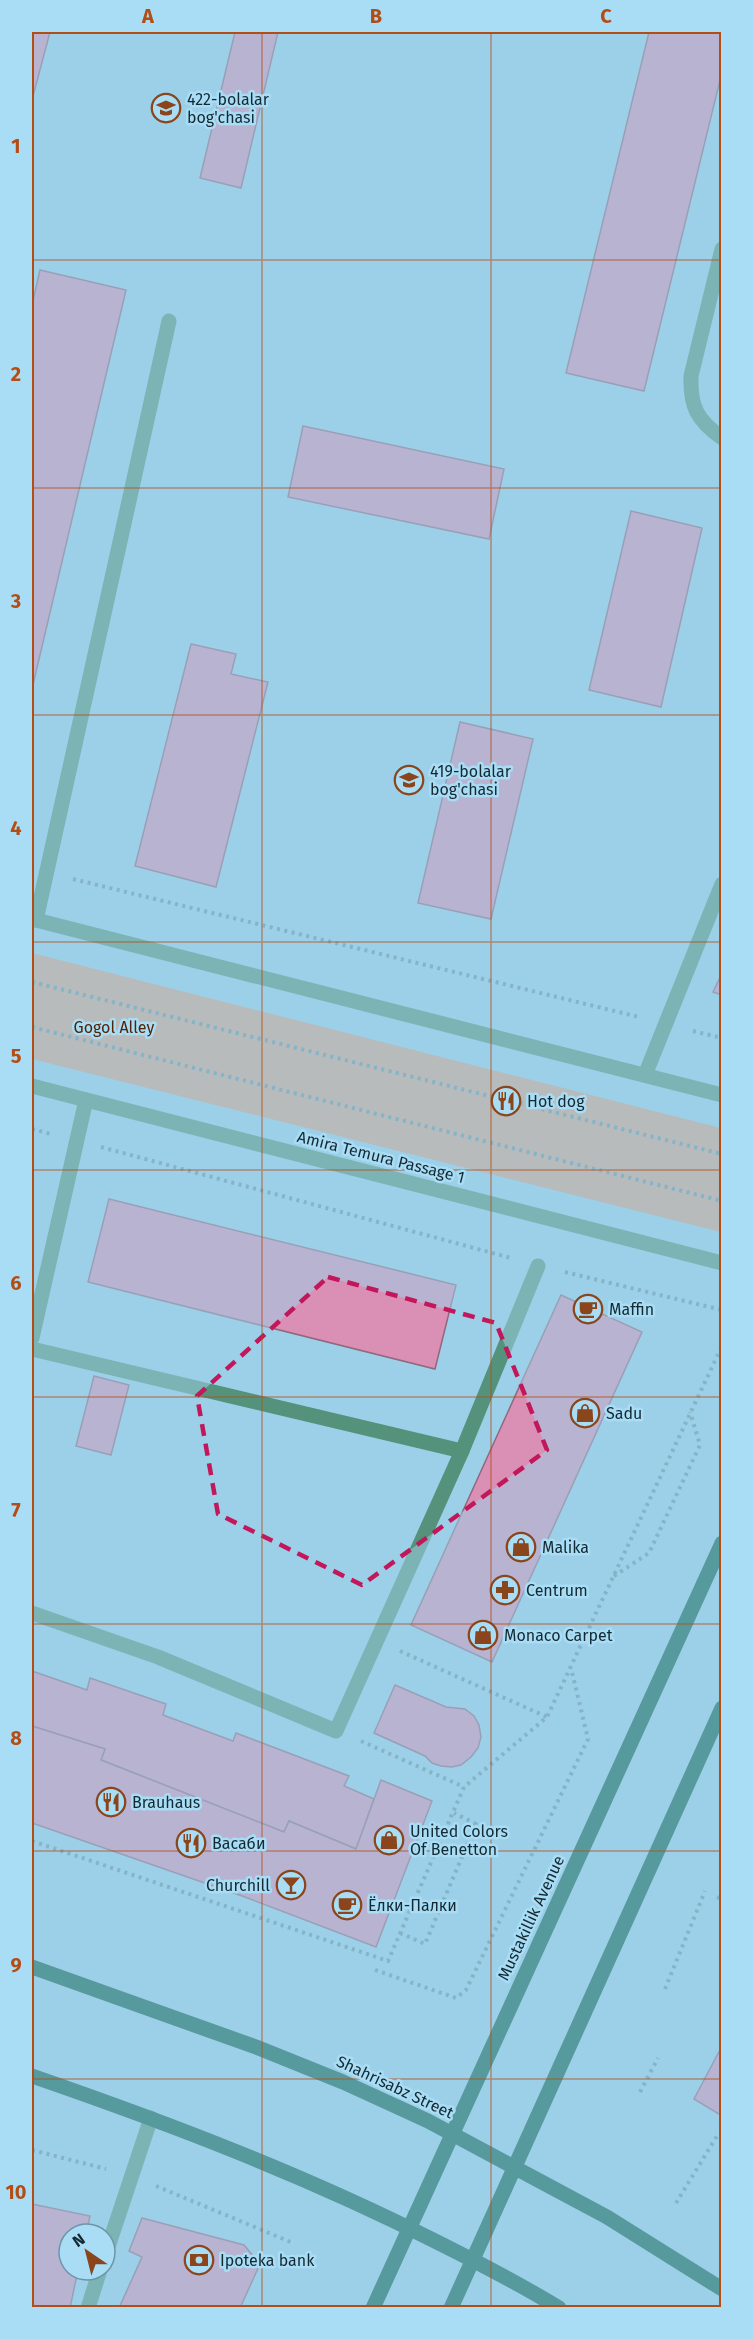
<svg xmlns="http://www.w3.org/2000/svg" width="753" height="2339" font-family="'Fira Sans',sans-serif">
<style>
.green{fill:#d7a388}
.building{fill:#da90b5;stroke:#93677d;stroke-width:1.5}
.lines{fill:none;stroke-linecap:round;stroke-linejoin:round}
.path{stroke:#6891a3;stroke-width:4;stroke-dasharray:3 4.5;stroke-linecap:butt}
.minor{stroke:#55927b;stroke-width:15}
.major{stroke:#045a43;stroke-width:15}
.marked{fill:none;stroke:#c2185b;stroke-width:4.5;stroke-dasharray:12 8;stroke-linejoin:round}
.grid{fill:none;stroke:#b34d16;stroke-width:1.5;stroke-opacity:0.55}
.labels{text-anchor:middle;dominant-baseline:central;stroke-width:5;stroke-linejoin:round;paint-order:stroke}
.poi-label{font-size:16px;fill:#142932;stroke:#a9ddf5;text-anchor:start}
.park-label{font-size:16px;fill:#522306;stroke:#a9ddf5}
.street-label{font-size:16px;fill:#142932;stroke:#a9ddf5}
.neatline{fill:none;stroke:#b34d16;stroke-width:2}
.grid-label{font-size:20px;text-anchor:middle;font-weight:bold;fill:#b34d16}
</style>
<rect width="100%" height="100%" fill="#9cd0e8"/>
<!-- green -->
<path class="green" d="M32,953L721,1128V1232L32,1059Z"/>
<!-- building -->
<g class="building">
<path d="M32,32H50L32,100Z"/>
<path d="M235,32H278L241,188L200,178Z"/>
<path d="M649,32H722V72L644,391L566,373Z"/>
<path d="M40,270L126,290L32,689V305Z"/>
<path d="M303,426L504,469L489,539L288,497Z"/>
<path d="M631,511L702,528L661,707L589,690Z"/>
<path d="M191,644L236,654L231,674L268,682L216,887L135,866Z"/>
<path d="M460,722L533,739L491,919L418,903Z"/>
<path d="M722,973V995L713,992Z"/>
<path d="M109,1199L456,1285L435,1369L88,1282Z"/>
<path d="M561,1295L642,1332L492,1662L411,1625Z"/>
<path d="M94,1376L129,1385L111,1455L76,1446Z"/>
<path d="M32,1671L87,1690L90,1678L166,1704L163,1715L233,1741L236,1733L349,1776L344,1786L374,1799L356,1849L289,1821L284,1832L101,1760L105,1749L32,1726Z"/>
<path d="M395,1685L446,1707L465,1709L474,1716L479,1725L481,1737L478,1748L471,1757L461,1765L452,1767L441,1766L432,1763L425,1756L374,1733Z"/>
<path d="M32,1726L105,1749L101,1760L284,1832L289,1821L356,1849L381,1780L432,1801L376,1947L245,1897L32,1823Z"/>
<path d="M722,2046V2116L694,2099Z"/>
<path d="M32,2204L90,2216L86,2234H69V2270H78L70,2308L32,2306Z"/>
<path d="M142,2218L244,2245L260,2264L240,2308H119L142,2257L129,2251Z"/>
</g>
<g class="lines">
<!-- path -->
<g class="path">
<path d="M73,879L639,1017"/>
<path d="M32,982L722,1154"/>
<path d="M32,1027L722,1201"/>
<path d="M693,1031L722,1038"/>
<path d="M32,1129L51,1134"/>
<path d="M101,1147L511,1258"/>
<path d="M565,1272L722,1310"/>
<path d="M614,1576L649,1553L700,1445L690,1412"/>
<path d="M400,1651L547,1717"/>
<path d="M361,1741L464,1787"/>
<path d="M32,1841L388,1961L464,1787L547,1717L722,1346"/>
<path d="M717,1897L722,1899"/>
<path d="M400,1933L425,1944L476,1824L454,1813"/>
<path d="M375,1970L456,1998L466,1990L588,1739L571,1668"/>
<path d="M665,1989L705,1891"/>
<path d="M640,2092L658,2058"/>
<path d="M32,2150L106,2169"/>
<path d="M156,2186L293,2243"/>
<path d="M676,2203L717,2136"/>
</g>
<!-- minor -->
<g class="minor">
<path d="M722,249L691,376C690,407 697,420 722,438"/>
<path d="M32,919L722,1095"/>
<path d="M36,920L169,321"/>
<path d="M645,1075L722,884"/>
<path d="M32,1086L722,1263"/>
<path d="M32,1338L86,1100"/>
<path d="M32,1349L462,1451"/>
<path d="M32,1613L158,1657L336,1731L462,1451L538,1266"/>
<path d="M105,2256L151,2118"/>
<path d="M88,2308L100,2270"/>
</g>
<!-- major -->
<g class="major">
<path d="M32,1967L256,2047L343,2082L428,2121L607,2217L722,2289"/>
<path d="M32,2076C171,2124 307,2176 439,2243C479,2263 520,2284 559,2308"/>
<path d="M373,2308L722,1543"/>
<path d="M451,2308L722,1708"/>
</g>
</g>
<!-- marked area -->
<path d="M0 0H753V2339H0ZM328,1277L496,1323L547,1450L362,1585L218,1514L197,1396Z" fill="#9cd0e8" fill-opacity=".55" fill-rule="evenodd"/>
<path class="marked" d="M328,1277L496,1323L547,1450L362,1585L218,1514L197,1396Z"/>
<!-- grid -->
<path class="grid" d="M262,32V2308M491,32V2308M32,260H722M32,488H722M32,715H722M32,942H722M32,1170H722M32,1397H722M32,1624H722M32,1851H722M32,2079H722"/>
<!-- icons -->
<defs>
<g id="school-ring" transform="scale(1.5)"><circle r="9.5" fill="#a9ddf5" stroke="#8a451c" stroke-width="1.5"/><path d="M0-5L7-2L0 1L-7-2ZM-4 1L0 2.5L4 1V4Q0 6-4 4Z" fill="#8a451c"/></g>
<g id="restaurant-ring" transform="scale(1.5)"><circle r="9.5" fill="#a9ddf5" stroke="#8a451c" stroke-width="1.5"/><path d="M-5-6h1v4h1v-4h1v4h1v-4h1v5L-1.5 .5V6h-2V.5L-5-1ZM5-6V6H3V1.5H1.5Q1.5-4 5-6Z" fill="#8a451c"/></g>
<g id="cafe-ring" transform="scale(1.5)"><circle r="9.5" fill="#a9ddf5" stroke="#8a451c" stroke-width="1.5"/><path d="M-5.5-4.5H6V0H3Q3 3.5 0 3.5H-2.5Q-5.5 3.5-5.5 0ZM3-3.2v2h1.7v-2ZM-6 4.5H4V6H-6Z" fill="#8a451c"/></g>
<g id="shop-ring" transform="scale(1.5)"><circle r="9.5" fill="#a9ddf5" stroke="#8a451c" stroke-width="1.5"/><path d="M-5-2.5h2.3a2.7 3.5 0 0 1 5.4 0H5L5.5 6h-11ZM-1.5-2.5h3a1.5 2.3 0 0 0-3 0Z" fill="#8a451c"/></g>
<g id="pharmacy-ring" transform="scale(1.5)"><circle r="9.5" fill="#a9ddf5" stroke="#8a451c" stroke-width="1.5"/><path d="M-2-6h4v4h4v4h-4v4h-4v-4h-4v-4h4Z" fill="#8a451c"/></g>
<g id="bar-ring" transform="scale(1.5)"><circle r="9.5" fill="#a9ddf5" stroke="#8a451c" stroke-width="1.5"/><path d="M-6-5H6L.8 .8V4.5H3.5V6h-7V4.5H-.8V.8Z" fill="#8a451c"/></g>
<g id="bank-ring" transform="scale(1.5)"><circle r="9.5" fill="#a9ddf5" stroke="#8a451c" stroke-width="1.5"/><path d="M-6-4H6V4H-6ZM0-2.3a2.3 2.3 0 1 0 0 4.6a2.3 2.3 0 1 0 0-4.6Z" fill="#8a451c"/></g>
</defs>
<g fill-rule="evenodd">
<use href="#school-ring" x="166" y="108"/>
<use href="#school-ring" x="409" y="780"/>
<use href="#restaurant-ring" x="506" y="1101"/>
<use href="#cafe-ring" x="588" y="1309"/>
<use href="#shop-ring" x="585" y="1413"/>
<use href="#shop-ring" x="521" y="1547"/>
<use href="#pharmacy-ring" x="505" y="1590"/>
<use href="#shop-ring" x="483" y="1635"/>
<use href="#restaurant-ring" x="111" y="1802"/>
<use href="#shop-ring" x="389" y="1840"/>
<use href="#restaurant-ring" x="191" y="1843"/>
<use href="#bar-ring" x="291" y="1885"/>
<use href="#cafe-ring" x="347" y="1905"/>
<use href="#bank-ring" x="199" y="2260"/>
</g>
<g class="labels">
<!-- poi labels -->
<g class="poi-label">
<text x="187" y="99">422-bolalar<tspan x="187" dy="18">bog'chasi</tspan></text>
<text x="430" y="771">419-bolalar<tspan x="430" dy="18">bog'chasi</tspan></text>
<text x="527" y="1101">Hot dog</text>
<text x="609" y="1309">Maffin</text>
<text x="606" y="1413">Sadu</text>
<text x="542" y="1547">Malika</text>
<text x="526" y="1590">Centrum</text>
<text x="504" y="1635">Monaco Carpet</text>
<text x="132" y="1802">Brauhaus</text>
<text x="410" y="1831">United Colors<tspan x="410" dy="18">Of Benetton</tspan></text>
<text x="212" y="1843">Васаби</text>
<text x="270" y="1885" text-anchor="end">Churchill</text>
<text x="368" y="1905">Ёлки-Палки</text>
<text x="220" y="2260">Ipoteka bank</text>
</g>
<!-- park labels -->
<g class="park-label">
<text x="114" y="1027">Gogol Alley</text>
</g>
<!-- street labels -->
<g class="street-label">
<text transform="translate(381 1157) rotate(14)">Amira Temura Passage 1</text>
<text transform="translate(531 1918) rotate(-65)">Mustakillik Avenue</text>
<text transform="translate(395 2087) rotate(25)">Shahrisabz Street</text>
</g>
</g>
<!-- border -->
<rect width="753" height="2339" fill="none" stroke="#a9ddf5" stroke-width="66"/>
<!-- north arrow -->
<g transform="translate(87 2252) rotate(325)"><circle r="28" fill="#a9ddf5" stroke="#6d95a7" stroke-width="1.5"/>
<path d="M0-4.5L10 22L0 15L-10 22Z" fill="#8a451c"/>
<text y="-9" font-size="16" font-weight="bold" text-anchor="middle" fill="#142932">N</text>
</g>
<rect x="33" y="33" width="687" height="2273" class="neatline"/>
<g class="grid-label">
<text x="148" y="23">A</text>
<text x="376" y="23">B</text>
<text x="606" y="23">C</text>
<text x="16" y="153">1</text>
<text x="16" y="381">2</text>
<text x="16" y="608">3</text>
<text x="16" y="835">4</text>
<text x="16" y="1063">5</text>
<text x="16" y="1290">6</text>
<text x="16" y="1517">7</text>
<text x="16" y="1745">8</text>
<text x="16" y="1972">9</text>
<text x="16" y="2199">10</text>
</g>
</svg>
